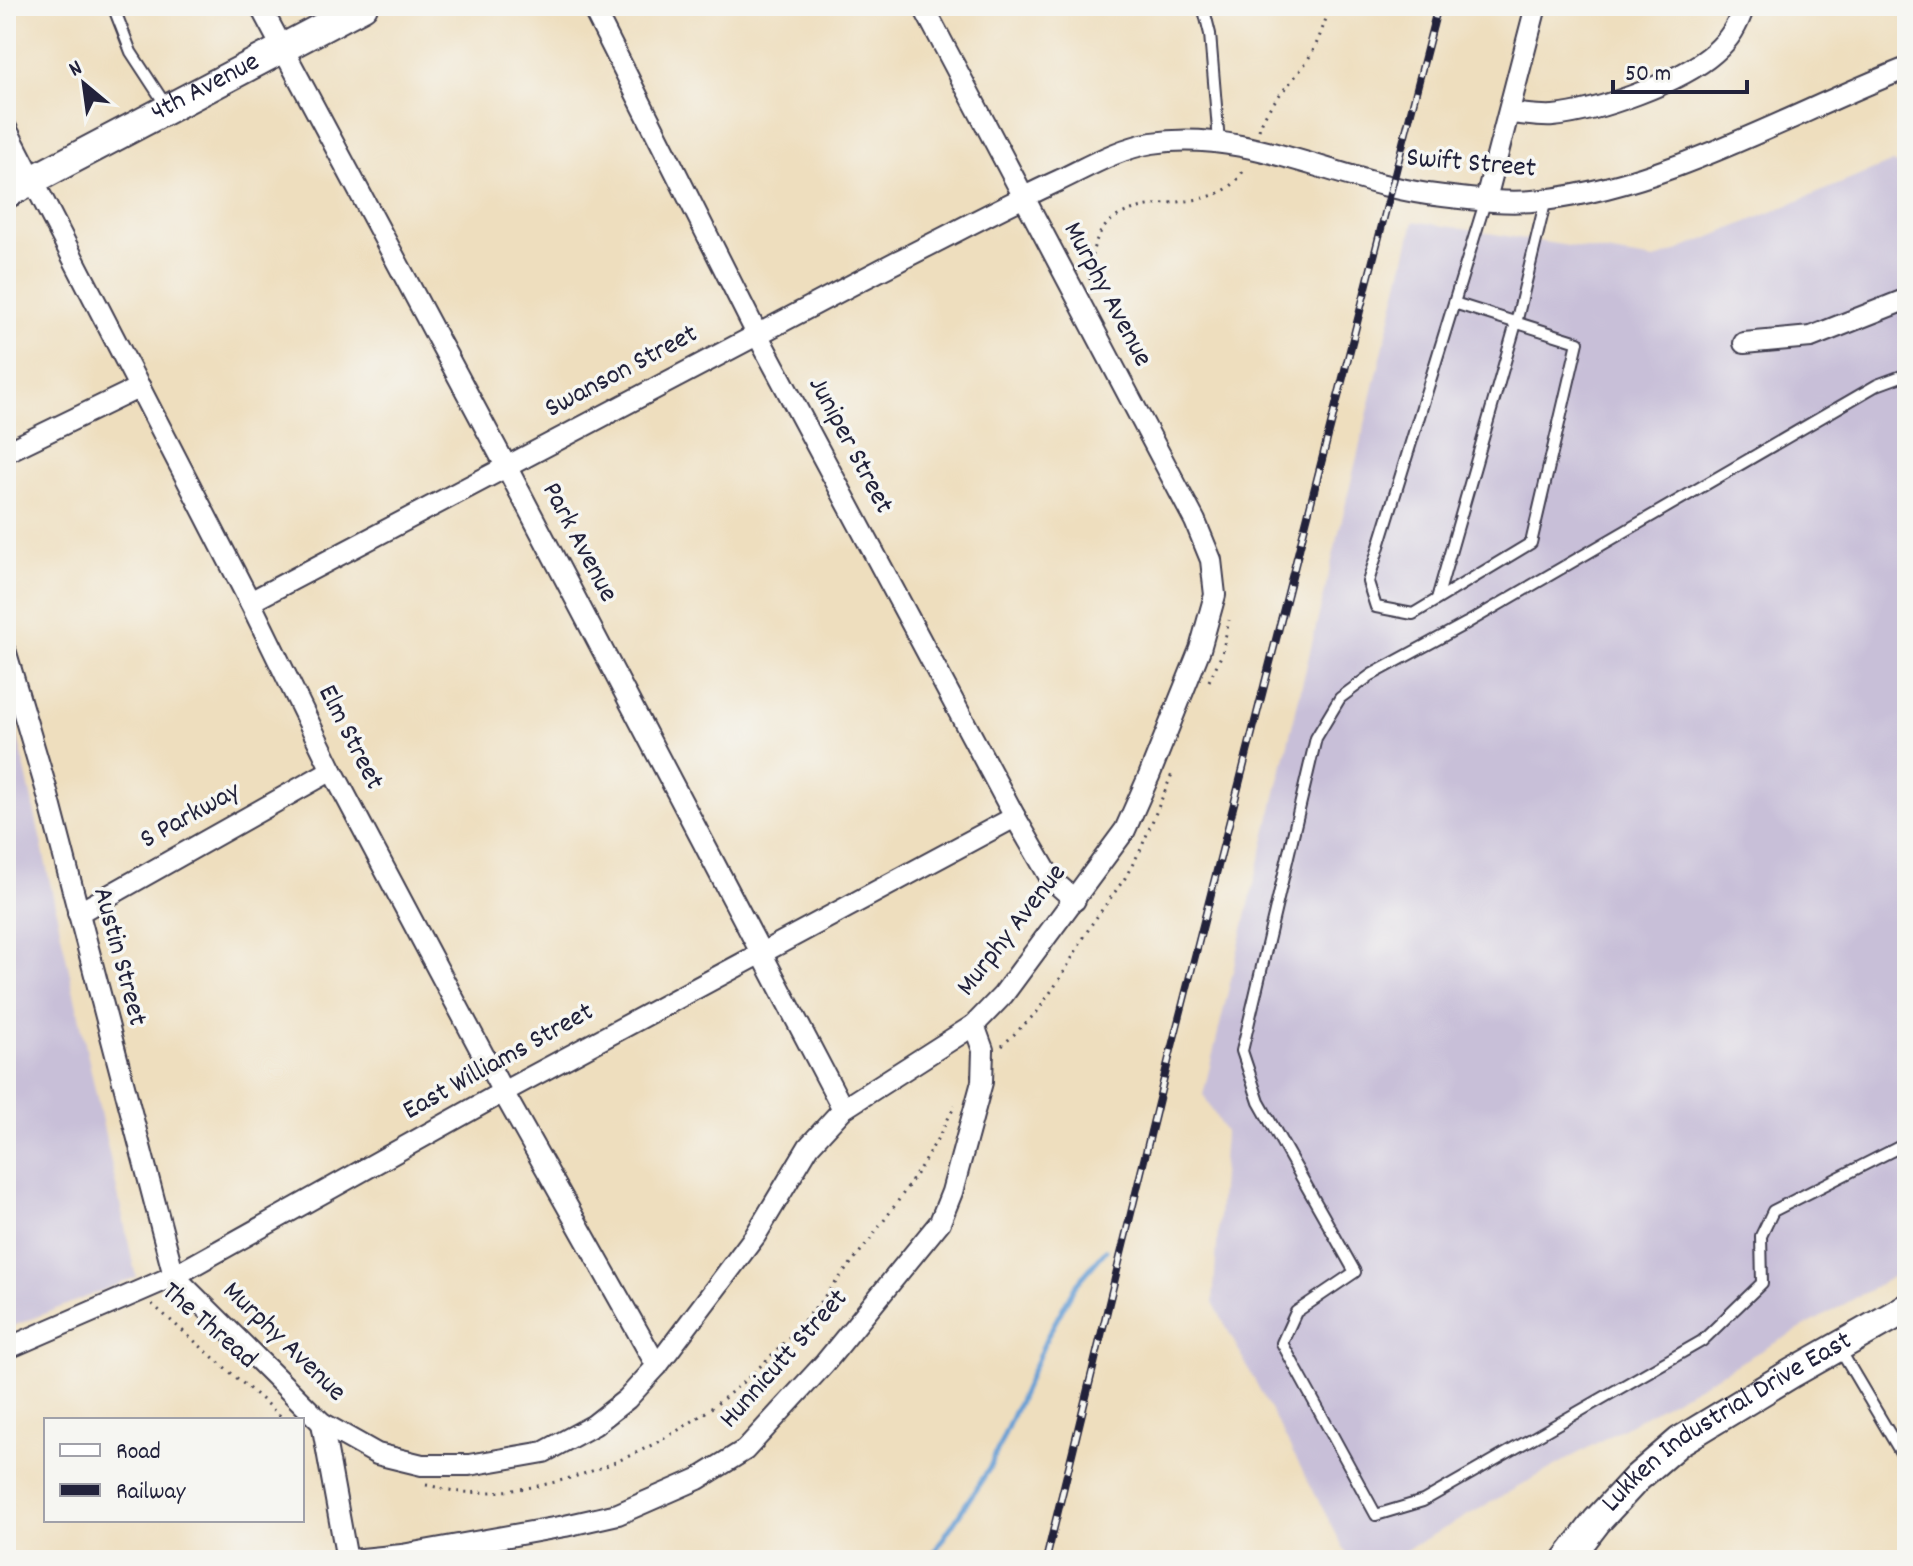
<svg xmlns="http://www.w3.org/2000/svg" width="1913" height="1566" font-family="Dekko,sans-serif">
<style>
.industrial{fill:#c8bfd8}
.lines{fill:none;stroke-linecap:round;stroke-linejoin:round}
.stream{stroke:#659ed4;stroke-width:5}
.lane-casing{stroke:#413e4f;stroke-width:14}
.street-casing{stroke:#413e4f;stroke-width:24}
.secondary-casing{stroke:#413e4f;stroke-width:32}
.path{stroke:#413e4f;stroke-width:3;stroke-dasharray:2 6;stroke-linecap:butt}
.lane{stroke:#fff;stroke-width:10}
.street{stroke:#fff;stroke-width:20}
.secondary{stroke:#fff;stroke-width:28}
.rail-casing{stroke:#22223b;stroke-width:8}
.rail{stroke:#f6f6f2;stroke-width:5;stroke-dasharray:15;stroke-linecap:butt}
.labels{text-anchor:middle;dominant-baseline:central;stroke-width:7;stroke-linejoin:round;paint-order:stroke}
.street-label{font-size:28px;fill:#22223b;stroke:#f6f6f2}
</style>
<rect width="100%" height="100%" fill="#f6f6f2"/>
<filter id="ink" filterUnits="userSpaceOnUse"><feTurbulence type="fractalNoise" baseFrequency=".0125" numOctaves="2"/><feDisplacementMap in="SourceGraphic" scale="16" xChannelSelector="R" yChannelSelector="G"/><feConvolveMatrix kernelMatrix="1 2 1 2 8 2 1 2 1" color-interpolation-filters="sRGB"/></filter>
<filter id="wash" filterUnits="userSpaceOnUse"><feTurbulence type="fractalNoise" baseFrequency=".006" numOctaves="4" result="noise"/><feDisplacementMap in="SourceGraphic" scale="32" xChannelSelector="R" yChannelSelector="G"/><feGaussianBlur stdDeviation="1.8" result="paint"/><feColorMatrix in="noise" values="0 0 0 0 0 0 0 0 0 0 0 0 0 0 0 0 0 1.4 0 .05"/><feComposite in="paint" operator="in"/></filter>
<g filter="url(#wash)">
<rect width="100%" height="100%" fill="#eedebe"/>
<!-- industrial -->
<g class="industrial">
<path d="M1893,162L1907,170V1269L1388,1560H1350L1213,1302L1225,1132L1203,1095L1414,221L1655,260Z"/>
<path d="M6,681L136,1277L6,1329Z"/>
</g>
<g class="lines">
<!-- stream -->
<path class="stream" d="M929,1560L989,1469L1048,1335L1075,1286L1106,1250"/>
</g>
</g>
<g filter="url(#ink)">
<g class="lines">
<!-- lane casing -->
<g class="lane-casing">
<g id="lane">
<path d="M113,6L131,52L167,107"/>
<path d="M1203,6L1210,34L1219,142"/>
<path d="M1454,303L1578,342L1531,543L1413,614L1376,607L1368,582L1486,199"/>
<path d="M1907,374L1877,385L1467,623L1371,675L1340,698L1316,738L1242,1051L1259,1102L1355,1272L1296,1312L1282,1343L1376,1515L1423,1501L1702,1341L1762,1283L1761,1236L1773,1211L1907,1143"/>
<path d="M1437,599L1516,323L1546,199"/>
<path d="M1839,1348L1907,1463"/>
</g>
</g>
<!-- street casing -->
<g class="street-casing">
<g id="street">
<path d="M260,6L506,466L843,1109"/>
<path d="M592,6L757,334L1015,817L1051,879L1075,900"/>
<path d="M1509,113C1523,114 1539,117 1553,116C1597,112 1681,82 1714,53C1730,39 1738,25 1744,6"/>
<path d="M6,128L250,602L332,770L503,1092L657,1366"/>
<path d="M1486,199L1536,6"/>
<path d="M1744,343L1811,337L1907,299"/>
<path d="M6,452L140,387"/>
<path d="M250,602C465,487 681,373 898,261C952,234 1005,205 1060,180C1089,166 1120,148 1152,143C1253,128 1344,186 1443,196C1475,200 1511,204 1543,200C1669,185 1790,114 1907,68"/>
<path d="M6,653L46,788L174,1276L322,1423L377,1454L422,1465H469L544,1452L594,1425L627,1399L657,1366L755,1236L809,1146L843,1109L974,1025L1003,995L1125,830L1149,776L1200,649L1215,595L1211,560L1195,521L923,6"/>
<path d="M78,913L332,770"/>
<path d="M6,1349L174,1276L503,1092L1015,817"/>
<path d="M322,1423L347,1560"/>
<path d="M352,1560L402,1555L565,1526L618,1514L698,1479L745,1450L825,1363L940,1222L952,1192L982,1082L983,1050L974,1025"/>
</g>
</g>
<!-- secondary casing -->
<g class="secondary-casing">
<g id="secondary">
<path id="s1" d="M6,194L363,6"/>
<path id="s2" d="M1567,1560L1597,1521L1637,1478L1680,1441L1792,1373L1907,1308"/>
</g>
</g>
<!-- path -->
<g class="path">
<path d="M1259,130C1266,106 1287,88 1302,68C1316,50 1323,28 1330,6"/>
<path d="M1090,280C1088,162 1216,235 1245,167"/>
<path d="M1209,681L1222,654L1229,620"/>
<path d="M1002,1046L1037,1012L1061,977L1091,925L1125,878L1140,851L1172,774"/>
<path d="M152,1304L285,1420"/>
<path d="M426,1485C438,1487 450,1491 462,1492C553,1497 660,1452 729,1394C773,1358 810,1315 845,1271C888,1217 925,1167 955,1105"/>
</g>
<!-- lane -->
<use href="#lane" class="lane"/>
<!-- street -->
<use href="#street" class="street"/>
<!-- secondary -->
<use href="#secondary" class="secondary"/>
<!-- rail casing -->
<g class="rail-casing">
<path id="rail" d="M1046,1560L1170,1054L1438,6"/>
</g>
<!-- rail -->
<use href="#rail" class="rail"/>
</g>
</g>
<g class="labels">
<!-- street labels -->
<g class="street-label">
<text stroke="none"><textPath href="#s1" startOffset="226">4th Avenue</textPath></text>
<text transform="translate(1471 165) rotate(5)">Swift Street</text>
<text transform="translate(1106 295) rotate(62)">Murphy Avenue</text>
<text transform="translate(622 373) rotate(-28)">Swanson Street</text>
<text transform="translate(849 446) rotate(62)">Juniper Street</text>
<text transform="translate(578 543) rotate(62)">Park Avenue</text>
<text transform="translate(349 738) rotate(63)">Elm Street</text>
<text transform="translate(191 817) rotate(-29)">S Parkway</text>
<text transform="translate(1013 931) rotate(-52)">Murphy Avenue</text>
<text transform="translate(118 957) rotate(75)">Austin Street</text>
<text transform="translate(499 1063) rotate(-29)">East Williams Street</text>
<text transform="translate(208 1327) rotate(41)">The Thread</text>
<text transform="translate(283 1343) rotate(44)">Murphy Avenue</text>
<text transform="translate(785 1360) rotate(-48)">Hunnicutt Street</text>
<text stroke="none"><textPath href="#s2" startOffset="214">Lukken Industrial Drive East</textPath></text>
</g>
</g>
<!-- margin -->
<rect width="1913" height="1566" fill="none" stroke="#f6f6f2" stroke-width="32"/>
<!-- legend -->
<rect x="44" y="1418" width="260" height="104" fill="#f6f6f2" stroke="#a1a1a9" stroke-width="2"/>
<rect x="60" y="1444" width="40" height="12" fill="#ffffff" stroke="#a1a1a9" stroke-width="2"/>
<text x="116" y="1458" font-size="24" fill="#22223b">Road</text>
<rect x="60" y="1484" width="40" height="12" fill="#22223b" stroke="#a1a1a9" stroke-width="2"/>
<text x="116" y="1498" font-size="24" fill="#22223b">Railway</text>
<!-- north arrow -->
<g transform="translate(84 84) rotate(331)" stroke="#f6f6f2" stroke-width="6" paint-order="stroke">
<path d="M0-6L14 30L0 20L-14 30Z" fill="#22223b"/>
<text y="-12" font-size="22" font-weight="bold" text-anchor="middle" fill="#22223b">N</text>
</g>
<!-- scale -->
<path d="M1613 80v12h134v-12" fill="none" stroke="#22223b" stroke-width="4"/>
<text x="1625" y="80" font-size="24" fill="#22223b" stroke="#f6f6f2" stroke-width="6" paint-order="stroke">50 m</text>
</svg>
